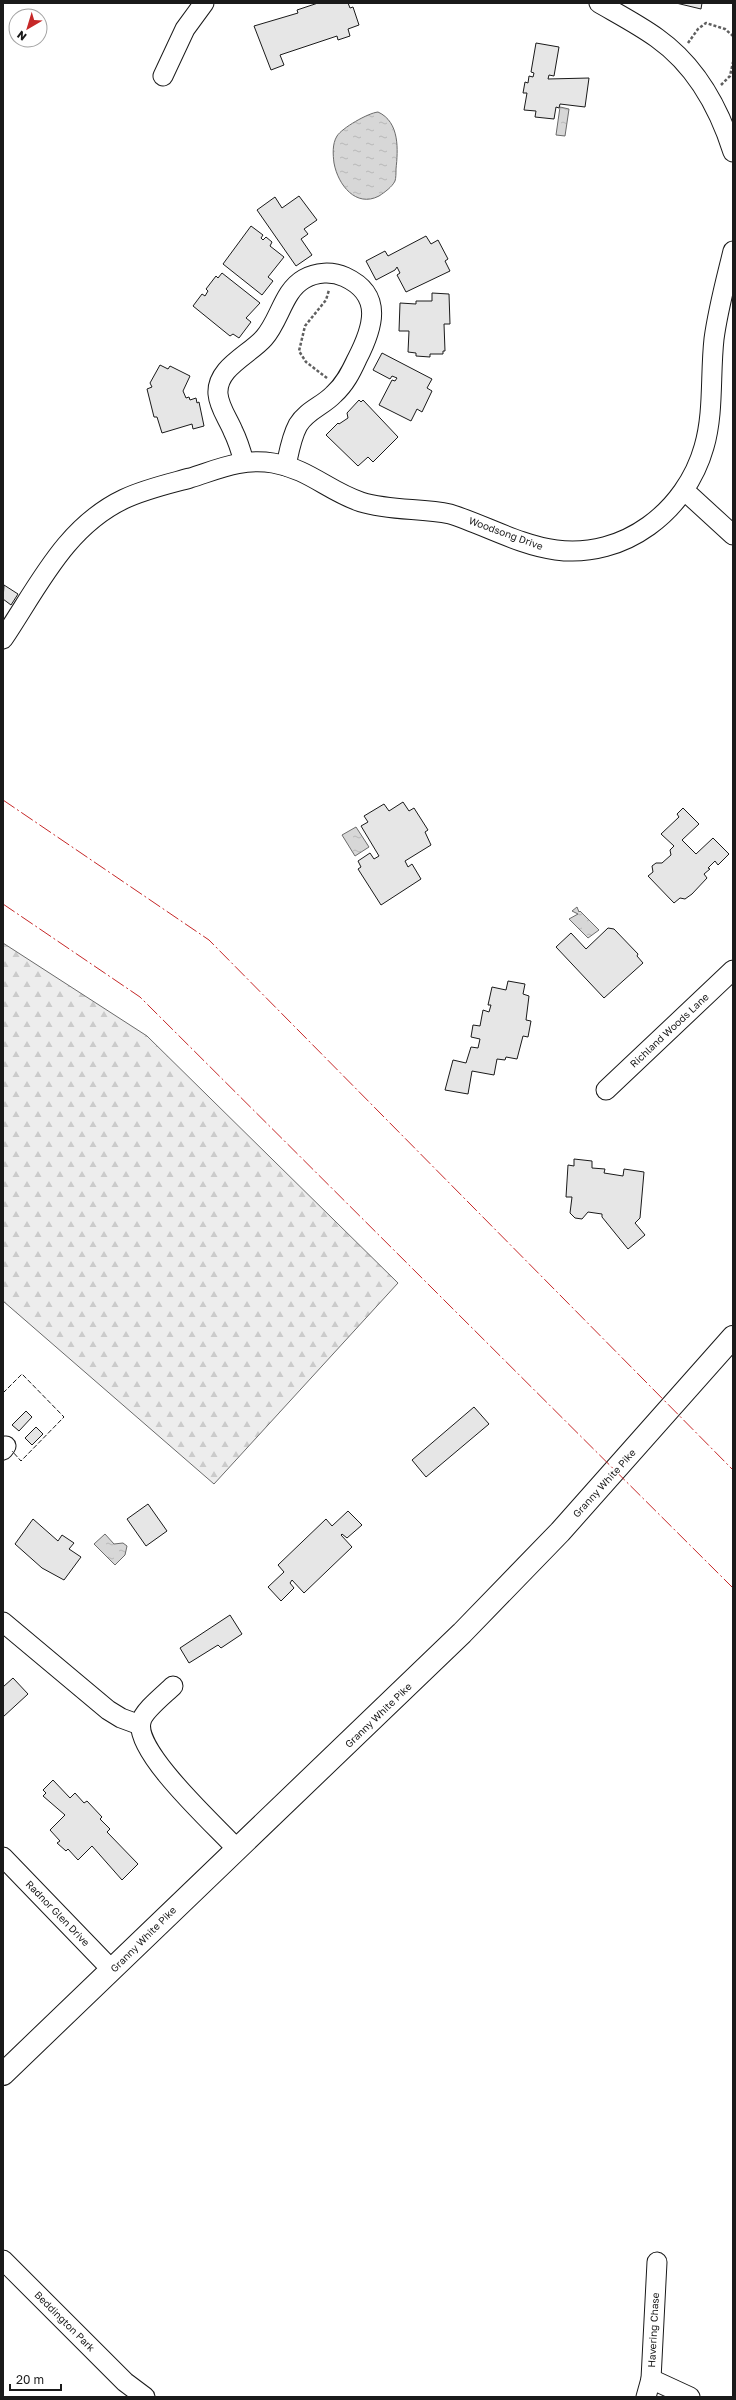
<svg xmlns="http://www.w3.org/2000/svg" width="736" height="2400" font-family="'Golos Text',sans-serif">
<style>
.forest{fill:url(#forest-firs);stroke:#6a6a6a}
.water{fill:url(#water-ripples);stroke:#6a6a6a}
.building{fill:#e6e6e6;stroke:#1a1a1a}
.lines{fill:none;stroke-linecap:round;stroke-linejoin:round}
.minor-casing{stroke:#1a1a1a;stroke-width:21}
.major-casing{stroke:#1a1a1a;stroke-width:24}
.path{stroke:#5f5f5f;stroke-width:2.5;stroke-dasharray:3 2;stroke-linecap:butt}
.minor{stroke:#fff;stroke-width:19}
.major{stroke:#fff;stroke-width:22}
.fence{stroke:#1a1a1a;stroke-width:1;stroke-dasharray:5 2;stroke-linecap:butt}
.power{stroke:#c62828;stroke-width:1;stroke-dasharray:14 3 2 3;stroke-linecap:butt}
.labels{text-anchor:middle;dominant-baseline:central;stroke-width:3;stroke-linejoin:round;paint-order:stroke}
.street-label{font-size:10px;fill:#1a1a1a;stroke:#fff}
</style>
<defs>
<pattern id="forest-firs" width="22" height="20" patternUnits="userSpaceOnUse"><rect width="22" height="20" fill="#ededed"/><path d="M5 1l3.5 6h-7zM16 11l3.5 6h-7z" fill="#cbcbcb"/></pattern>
<pattern id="water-ripples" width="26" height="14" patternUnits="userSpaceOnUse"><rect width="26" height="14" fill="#d7d7d7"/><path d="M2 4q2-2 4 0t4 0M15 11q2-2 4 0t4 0" fill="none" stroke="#b8b8b8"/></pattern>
</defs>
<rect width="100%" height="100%" fill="#fff"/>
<!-- forest -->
<path class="forest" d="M3,943L147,1036L398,1283L214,1484L3,1301Z"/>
<!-- water -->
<g class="water">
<path d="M560,107L569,109L565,136L556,135Z"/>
<path d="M378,112C400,122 398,150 396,169C396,173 396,178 395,181C392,187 385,192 379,196C356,208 338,185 334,163C333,155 332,144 337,136C342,128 368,113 378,112Z"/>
<path d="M356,827L369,847L355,856L342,835Z"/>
<path d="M577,907L579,912L580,911L599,930L588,938L569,919L578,914L572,911Z"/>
<path d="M105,1534L114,1544L123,1543L127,1546L125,1555L115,1565L94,1544Z"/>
</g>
<!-- building -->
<g class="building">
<path d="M318,3H348L350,8L353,7L359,25L348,29L350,36L338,40L337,36L280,55L284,65L271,70L254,26L298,13L297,10Z"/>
<path d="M676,3H702L701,9Z"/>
<path d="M536,43L559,47L554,76L549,75L548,79L589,78L585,107L560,104L559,108L556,107L554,119L535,117L536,111L524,110L527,93H523L525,82L528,83L529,76L533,77L534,73L531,72Z"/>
<path d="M299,196L317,220L304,229L308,234L301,239L312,255L296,266L257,210L275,197L282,208Z"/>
<path d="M251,226L263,235L261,238L263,240L266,237L272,242L270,246L284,257L268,277L273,281L262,295L223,264Z"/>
<path d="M426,236L431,244L438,240L448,259L445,261L450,271L406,292L397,275L400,273L397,267L395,270L376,280L366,261L385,251L388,256Z"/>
<path d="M222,273L260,303L246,318L251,322L239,338L233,334L230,336L193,306L202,294L205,296L208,291L206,289L216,276L218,278Z"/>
<path d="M432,293L449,294L450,324H444L445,351H443V354H430V357L416,356V353L408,352L409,331H399L400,303L416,304V301H432Z"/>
<path d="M382,353L432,379L427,388L432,391L422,412L417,409L411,421L379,405L392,380L395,381L397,378L392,376L390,379L373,370Z"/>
<path d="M160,365L168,369L170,366L190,376L183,391L186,398L189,397L190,400L196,398L197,403L199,402L204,426L193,429L192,424L162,433L157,417H154L147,389L152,387L150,383Z"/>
<path d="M359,400L361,402L363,400L398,437L373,462L368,457L358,466L326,435L338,423L339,424L348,418L347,413Z"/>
<path d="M4,585L18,594L11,605L3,599Z"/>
<path d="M403,802L409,811L414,808L428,830L425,832L431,845L405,861L408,867L412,864L421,879L381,905L358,869L361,867L358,861L370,853L374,859L379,856L361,826L368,822L364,816L384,804L389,811Z"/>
<path d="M683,808L699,824L682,840L696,854L713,838L729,854L718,865L715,861L708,868L710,869L704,874L707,878L692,894L685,899L680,898L674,903L648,876L653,872L652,866L656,863H662L671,855L670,850L674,846L661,834L679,817L677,814Z"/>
<path d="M608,928L614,929L638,954L637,956L643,963L604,998L556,947L571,933L586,949Z"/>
<path d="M508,981L525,984L523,994L529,996L526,1020L531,1021L528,1037L523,1036L517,1059L506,1057L505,1060L497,1059L494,1075L472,1071L468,1094L445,1090L453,1060L466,1063L471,1047L478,1048L480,1039L471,1037L473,1025L480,1026L483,1010L489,1012L491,1005H488L492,987L506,990Z"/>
<path d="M574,1159L592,1161V1168L605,1169L604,1173L623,1176L624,1169L644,1172L640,1218L635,1223L645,1235L628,1249L602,1217V1214L588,1212L582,1219L575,1218L570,1213L572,1197H566L568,1165L574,1166Z"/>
<path d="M474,1407L489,1424L426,1477L412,1460Z"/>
<path d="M26,1411L32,1417L19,1431L12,1425Z"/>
<path d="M36,1427L43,1434L32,1445L25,1438Z"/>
<path d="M148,1504L167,1531L146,1546L127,1519Z"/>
<path d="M348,1511L362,1525L347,1538L342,1534L341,1535L352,1547L304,1593L292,1580L290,1583L294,1588L281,1601L268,1587L284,1572L278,1565L326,1519L332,1526Z"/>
<path d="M33,1519L58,1541L62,1535L74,1543L69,1549L81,1557L64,1580L42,1568L15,1544Z"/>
<path d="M230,1615L242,1634L221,1648L218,1645L189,1663L180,1648Z"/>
<path d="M13,1678L28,1694L3,1717V1687Z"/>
<path d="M53,1780L70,1798L75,1793L84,1803L87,1801L102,1817L100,1819L110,1829L107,1832L138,1864L122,1880L92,1846L78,1860L68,1849L66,1851L57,1843L60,1841L50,1830L65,1815L43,1796L46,1793L43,1790Z"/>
</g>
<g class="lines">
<!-- minor casing -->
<g class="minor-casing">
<g id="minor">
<path d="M599,3C618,14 639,25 657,38C695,65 719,108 733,152"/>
<path d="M163,76L185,29L204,3"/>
<path d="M244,462C241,451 238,441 233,431C228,419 219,407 218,394C216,368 249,355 264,338C280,320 283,291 304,279C316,272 332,271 345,277C384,295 373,328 357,359C351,372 345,384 334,394C323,406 307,410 298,425C291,438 289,452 286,466"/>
<path d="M685,491L733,535"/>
<path d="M3,639C38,587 65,527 124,499C145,489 168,484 190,478C219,469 242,458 273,463C309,469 328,491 361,502C390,511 421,508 450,514C485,525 519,545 556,550C624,559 686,511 704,447C714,413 710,375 714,339C718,309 726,280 733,251"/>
<path d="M606,1090L733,970"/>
<path d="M3,1450L6,1446"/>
<path d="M3,1622L108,1710L121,1718L140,1725"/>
<path d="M173,1686C165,1694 143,1711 141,1722C134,1752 216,1826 237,1849"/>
<path d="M3,1857L112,1970"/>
<path d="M3,2260L125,2382L145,2397"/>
<path d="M651,2379L690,2397"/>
<path d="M646,2397L651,2379L657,2262"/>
</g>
</g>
<!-- major casing -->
<g class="major-casing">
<path id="major" d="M3,2074L462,1633L560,1532L733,1337"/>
</g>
<!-- path -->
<g class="path">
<path d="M688,43L698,29L706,23L725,29L733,36"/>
<path d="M721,85L730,76L733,62"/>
<path d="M327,378L306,362L299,351L305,326L326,300L329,290"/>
</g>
<!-- minor -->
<use href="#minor" class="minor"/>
<!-- major -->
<use href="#major" class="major"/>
<!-- fence -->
<path class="fence" d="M3,1393L22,1374L64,1417L21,1461L12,1451"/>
<!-- power -->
<g class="power">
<path d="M3,800L209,940L733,1470"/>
<path d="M3,904L140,997L733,1588"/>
</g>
</g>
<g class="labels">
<!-- street labels -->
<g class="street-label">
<text transform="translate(506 533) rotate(20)">Woodsong Drive</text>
<text transform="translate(669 1030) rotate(-43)">Richland Woods Lane</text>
<text transform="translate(604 1483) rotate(-48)">Granny White Pike</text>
<text transform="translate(378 1715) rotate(-44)">Granny White Pike</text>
<text transform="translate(58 1913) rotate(46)">Radnor Glen Drive</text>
<text transform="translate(143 1939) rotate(-45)">Granny White Pike</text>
<text transform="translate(65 2321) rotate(45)">Beddington Park</text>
<text transform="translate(653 2330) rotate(-87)">Havering Chase</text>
</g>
</g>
<!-- border -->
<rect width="736" height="2400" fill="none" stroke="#1a1a1a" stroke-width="8"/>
<!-- north arrow -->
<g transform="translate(28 28) rotate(218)"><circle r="19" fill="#ffffff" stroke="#a3a3a3"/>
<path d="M0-3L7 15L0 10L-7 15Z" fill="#c62828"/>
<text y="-6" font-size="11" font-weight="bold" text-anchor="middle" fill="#1a1a1a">N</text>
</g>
<!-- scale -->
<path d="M10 2384v6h51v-6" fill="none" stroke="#1a1a1a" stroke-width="2"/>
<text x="16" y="2384" font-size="12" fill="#1a1a1a" stroke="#ffffff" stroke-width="3" paint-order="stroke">20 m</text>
</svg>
